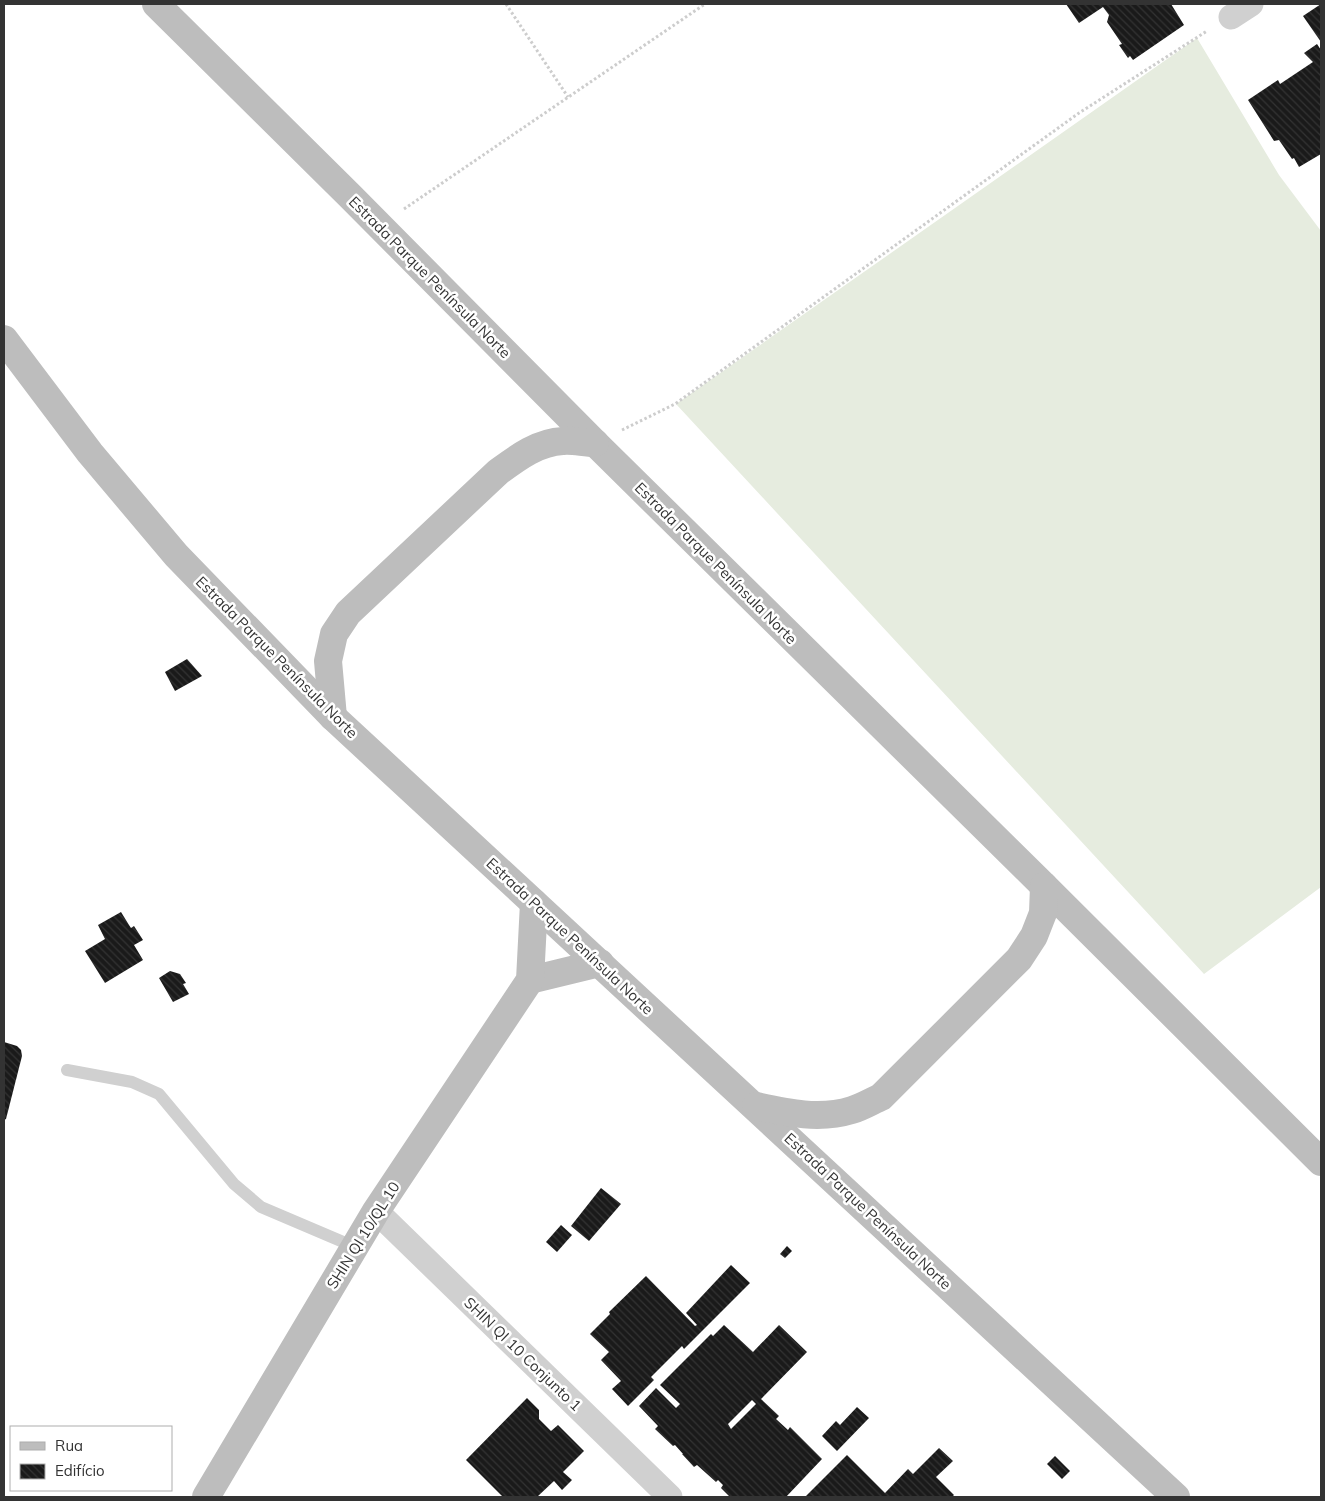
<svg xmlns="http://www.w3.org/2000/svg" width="1325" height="1501" font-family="Mulish,sans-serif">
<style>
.grass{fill:#e6ecdf}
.building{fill:url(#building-back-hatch);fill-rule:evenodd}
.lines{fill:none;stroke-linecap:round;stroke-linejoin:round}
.path{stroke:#cdcdcd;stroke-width:3;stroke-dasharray:2.5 2.5;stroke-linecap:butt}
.lane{stroke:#d0d0d0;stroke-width:12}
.street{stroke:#d0d0d0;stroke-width:25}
.secondary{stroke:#bdbdbd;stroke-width:28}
.labels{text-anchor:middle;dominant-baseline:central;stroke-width:5;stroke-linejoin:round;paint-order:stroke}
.street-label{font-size:15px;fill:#333;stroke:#fff}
</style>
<defs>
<pattern id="building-back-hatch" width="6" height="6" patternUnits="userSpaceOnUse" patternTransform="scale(1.25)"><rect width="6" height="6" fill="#1a1a1a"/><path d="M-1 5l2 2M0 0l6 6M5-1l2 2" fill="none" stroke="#333"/></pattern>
</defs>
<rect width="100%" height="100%" fill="#fff"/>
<!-- grass -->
<path class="grass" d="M1197,38L1279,175L1321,231V887L1204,974L676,404Z"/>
<!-- building -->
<g class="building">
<path d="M1066,4H1171L1184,25L1133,60L1130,56L1128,58L1119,45L1122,44L1107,22L1109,15L1103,7L1079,23Z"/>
<path d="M1321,4V42L1303,16Z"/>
<path d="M1317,44L1321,50V154L1299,167L1294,158L1292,159L1279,140L1274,141L1248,100L1278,80L1280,84L1313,62L1304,53Z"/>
<path d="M187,659L202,676L175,691L165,672Z"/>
<path d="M121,912L129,925L131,928L134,926L143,940L134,945L143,960L105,983L85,951L105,939L98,925Z"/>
<path d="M170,971L180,974L186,983L183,984L189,994L173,1002L159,978Z"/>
<path d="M4,1042L17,1046L21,1050L22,1056L6,1119L4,1120Z"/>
<path d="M601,1188L621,1204L589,1241L571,1226Z"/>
<path d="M561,1225L572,1235L557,1252L546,1242Z"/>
<path d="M787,1246L792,1251L785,1258L780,1254Z"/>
<path d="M731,1265L750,1283L684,1349L682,1346L651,1377L654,1380L628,1406L612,1389L621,1381L601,1360L609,1352L590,1334L610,1314L609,1312L646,1276L695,1326L697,1325L686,1313Z"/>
<path d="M724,1325L753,1352L779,1325L807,1352L761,1399L779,1416L776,1419L788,1430L790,1427L822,1459L786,1497H730L721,1488L723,1485L718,1480L716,1482L697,1465L694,1467L682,1454H683L675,1445L673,1446L655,1429L658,1426L639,1406L656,1388L676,1408L680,1404L660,1385L711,1334L713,1336ZM752,1400L756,1404L731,1429L728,1424Z"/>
<path d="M527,1398L539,1410V1419L551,1431L558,1425L584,1451L563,1472L572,1480L562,1490L554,1481L537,1497H503L466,1460Z"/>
<path d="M857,1407L869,1418L837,1451L822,1436L836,1421L840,1425Z"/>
<path d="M939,1448L953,1461L936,1477L954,1495L952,1497H805L847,1455L885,1493L908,1469L913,1474Z"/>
<path d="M1055,1456L1070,1471L1062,1479L1047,1464Z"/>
</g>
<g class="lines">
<!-- path -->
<g class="path">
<path d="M506,4L568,97"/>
<path d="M404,209L705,4"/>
<path d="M622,430L675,404L1079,113L1207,31"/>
</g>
<!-- lane -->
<path class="lane" d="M67,1070L132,1082L159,1094L234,1184L261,1207L355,1247"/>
<!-- street -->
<g class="street">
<path d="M1231,17L1251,4"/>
<path d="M376,1211L670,1497"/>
</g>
<!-- secondary -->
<g class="secondary">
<path d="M156,4L350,196L595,443L1044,886L1321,1162"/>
<path d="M4,339L90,453L176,555L333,717L1176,1497"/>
<path d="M333,717L328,661L334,634L348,613L498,472C517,458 538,442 563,441C573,440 584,443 595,443"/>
<path d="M530,980L600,963"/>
<path d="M756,1106C788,1113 820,1120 852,1110C862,1107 872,1101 881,1097L1019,959L1034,936L1043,913L1044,886"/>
<path d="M206,1497L376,1211L530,980L534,903"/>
</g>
</g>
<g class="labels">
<!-- street labels -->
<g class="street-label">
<text transform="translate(430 277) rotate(45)">Estrada Parque Península Norte</text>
<text transform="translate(716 563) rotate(45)">Estrada Parque Península Norte</text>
<text transform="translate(277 657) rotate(45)">Estrada Parque Península Norte</text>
<text transform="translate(570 936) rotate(43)">Estrada Parque Península Norte</text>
<text transform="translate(868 1211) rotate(43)">Estrada Parque Península Norte</text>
<text transform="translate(363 1235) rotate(-58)">SHIN QI 10/QL 10</text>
<text transform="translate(523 1354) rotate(44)">SHIN QI 10 Conjunto 1</text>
</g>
</g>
<!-- border -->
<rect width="1325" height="1501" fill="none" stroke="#333333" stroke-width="10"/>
<!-- legend -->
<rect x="10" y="1426" width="162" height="65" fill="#ffffff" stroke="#adadad"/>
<rect x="20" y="1442" width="25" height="8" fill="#bdbdbd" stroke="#adadad"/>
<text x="55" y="1451" font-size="15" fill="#333333">Rua</text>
<rect x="20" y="1464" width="25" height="15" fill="url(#building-back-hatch)" stroke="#adadad"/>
<text x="55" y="1476" font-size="15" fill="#333333">Edifício</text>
</svg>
